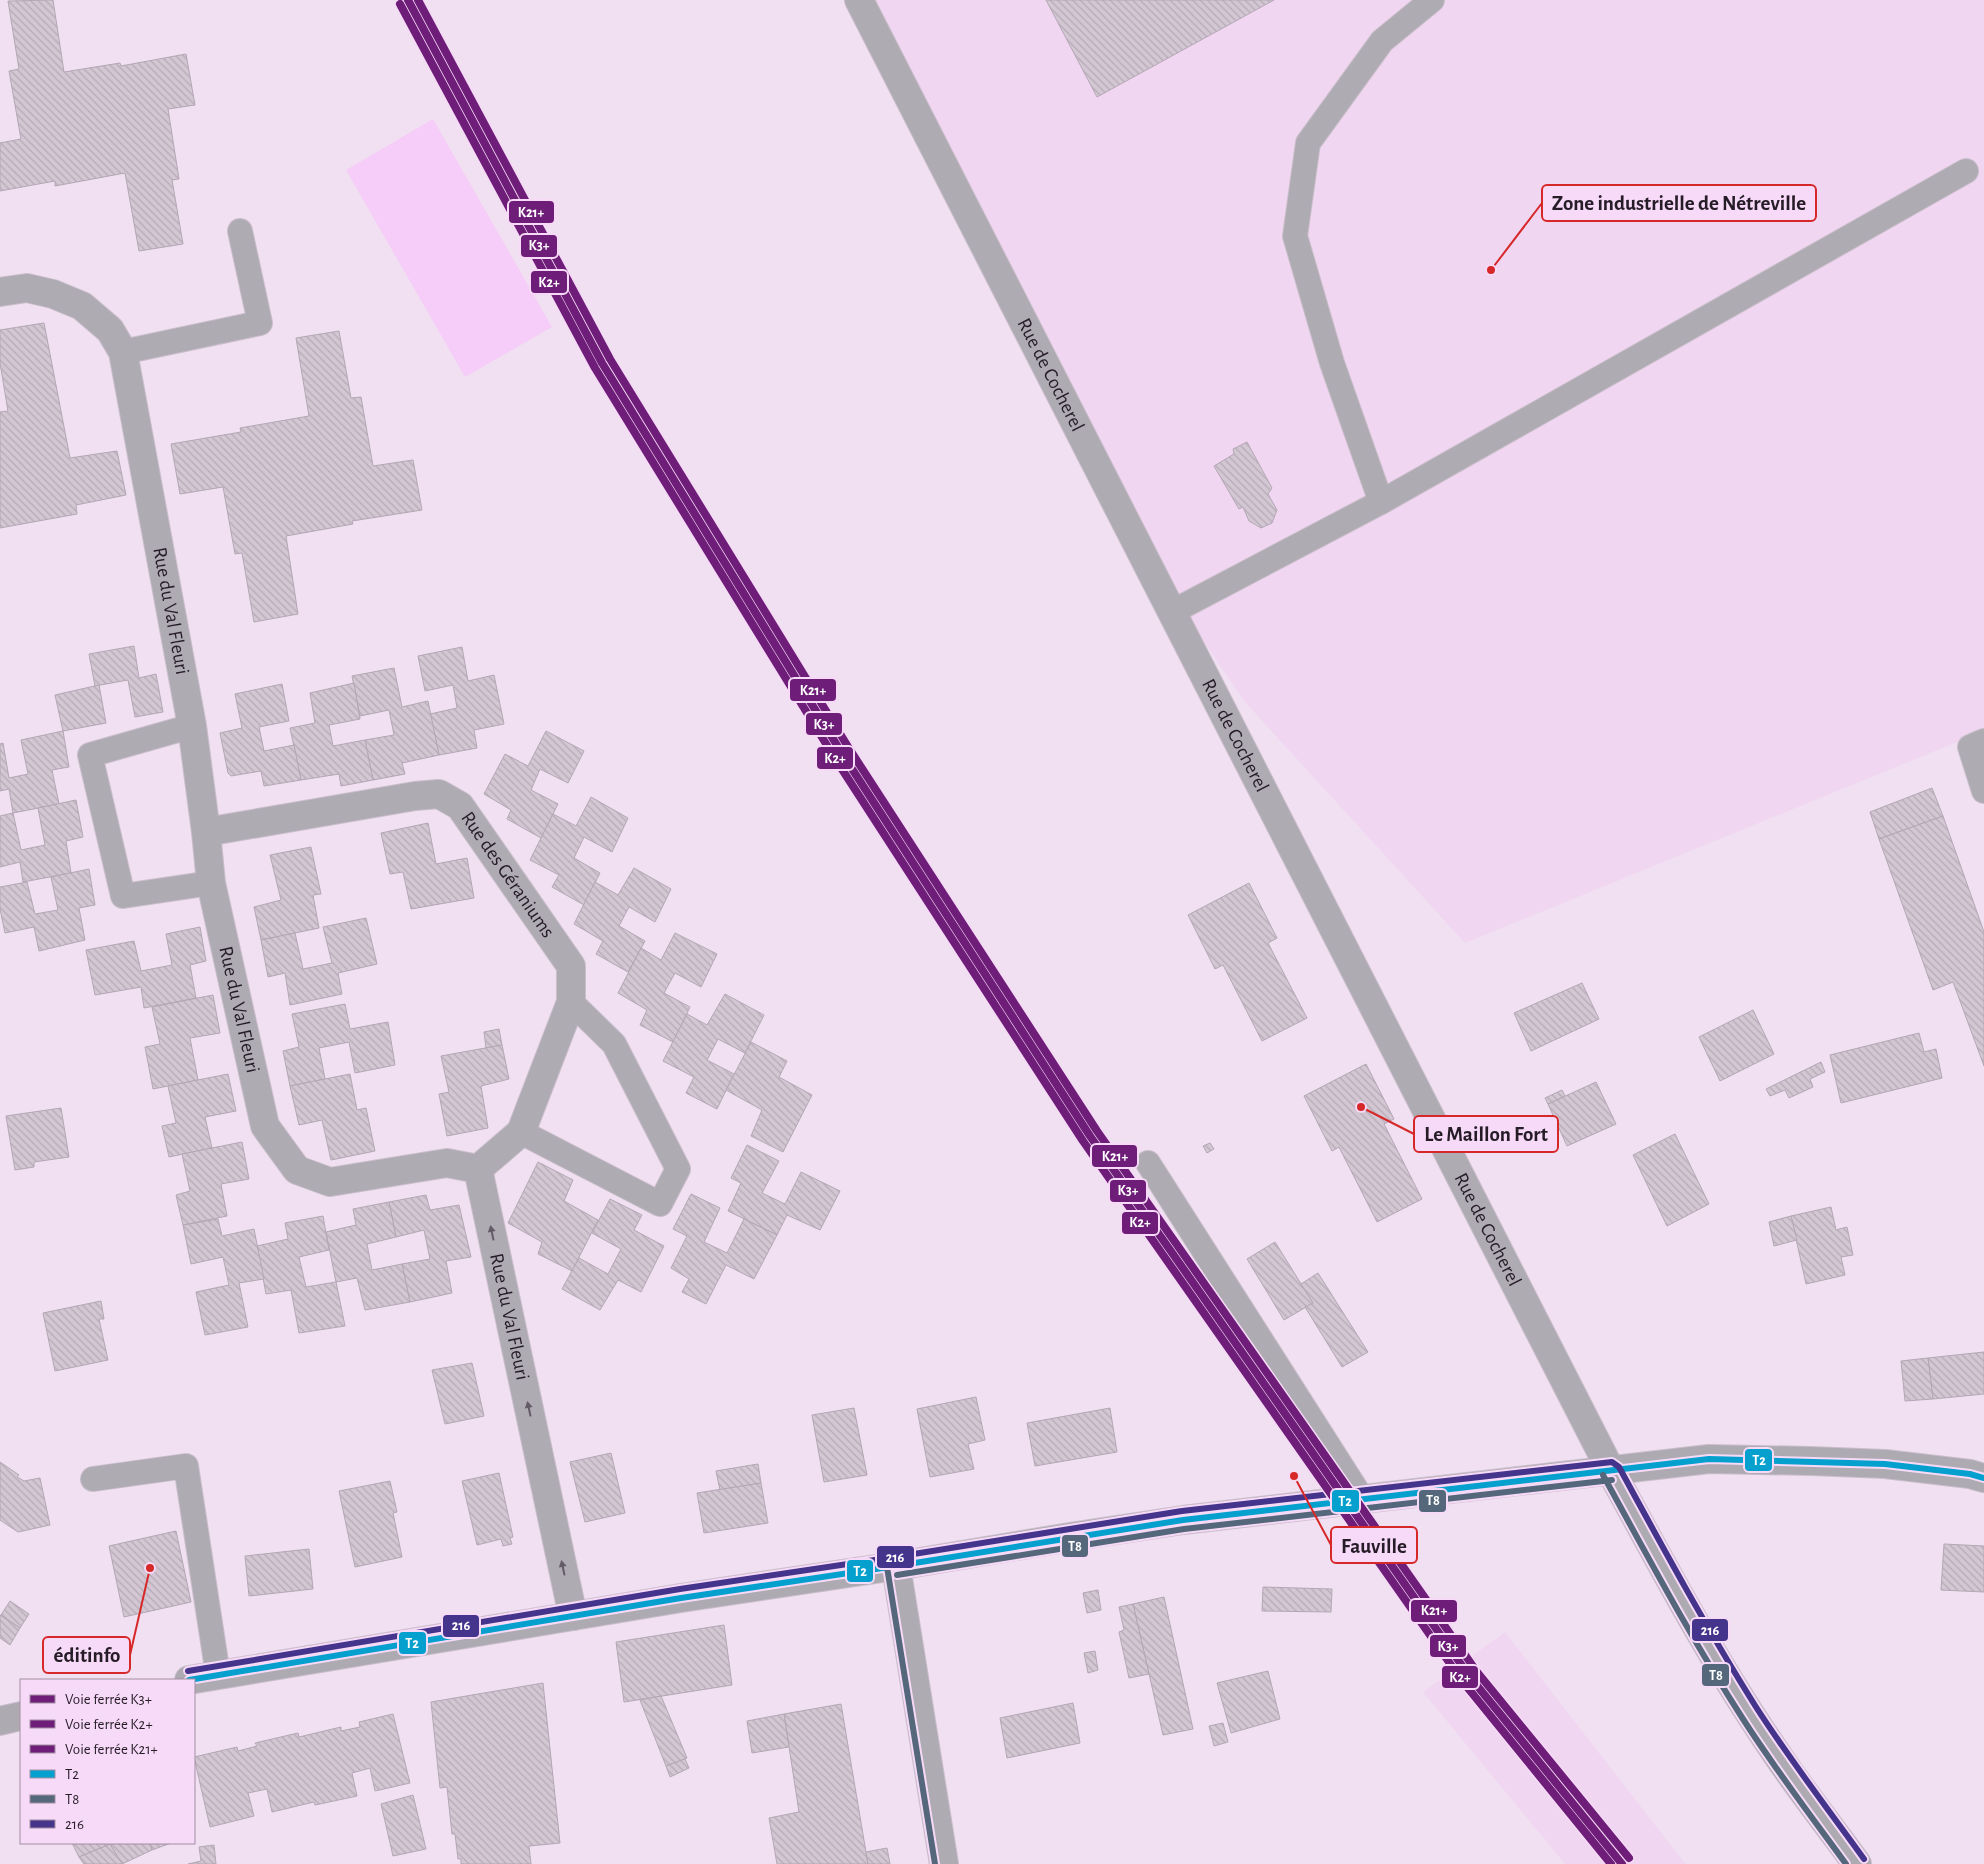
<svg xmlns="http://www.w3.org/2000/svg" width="1984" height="1864" font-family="'Alegreya Sans',sans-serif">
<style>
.built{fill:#f0d6f1}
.garden{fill:#f6ccf8}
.building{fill:url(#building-back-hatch);stroke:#b4a7b4}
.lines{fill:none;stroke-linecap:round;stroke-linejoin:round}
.service-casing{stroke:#cabecb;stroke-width:26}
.minor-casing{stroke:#cabecb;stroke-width:30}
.tertiary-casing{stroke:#cabecb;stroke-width:30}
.secondary-casing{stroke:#cabecb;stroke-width:30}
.service{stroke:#aeabb2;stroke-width:24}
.minor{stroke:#aeabb2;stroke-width:28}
.tertiary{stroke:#aeabb2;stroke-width:28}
.secondary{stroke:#aeaab2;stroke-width:28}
.bus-1-casing{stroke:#f6daf7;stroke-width:10}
.bus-2-casing{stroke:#f6daf7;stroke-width:10}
.bus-3-casing{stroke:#f6daf7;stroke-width:10}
.bus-1{stroke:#06a0ce;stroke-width:6}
.bus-2{stroke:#55677a;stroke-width:6}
.bus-3{stroke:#45348b;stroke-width:6}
.rail-1-casing{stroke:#f6daf7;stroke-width:11}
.rail-2-casing{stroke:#f6daf7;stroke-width:11}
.rail-3-casing{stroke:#f6daf7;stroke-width:11}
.rail-1{stroke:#6e1e78;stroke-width:8}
.rail-2{stroke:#6e1e78;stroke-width:8}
.rail-3{stroke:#6e1e78;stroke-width:8}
.oneway{fill:#635c66}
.labels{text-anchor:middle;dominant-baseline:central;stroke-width:4;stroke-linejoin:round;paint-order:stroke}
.street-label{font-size:20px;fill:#261c27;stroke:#f6daf7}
.leader{fill:none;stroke:#d62828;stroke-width:2}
.callout-dot{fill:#d62828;stroke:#f6daf7;stroke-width:2}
.callout{fill:#f6daf7;stroke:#d62828;stroke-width:2}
.callout-label{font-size:21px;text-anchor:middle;font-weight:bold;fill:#261c27}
.line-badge{stroke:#f6daf7;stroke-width:2}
.badge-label{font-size:14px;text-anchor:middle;font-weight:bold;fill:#fff}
</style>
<defs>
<pattern id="building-back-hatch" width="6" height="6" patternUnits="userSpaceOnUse" patternTransform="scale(1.25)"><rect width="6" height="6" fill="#d4c7d4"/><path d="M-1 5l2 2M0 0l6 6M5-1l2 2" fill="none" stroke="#b6aab6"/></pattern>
</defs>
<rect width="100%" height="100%" fill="#f0e0f1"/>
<!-- built -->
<g class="built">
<path d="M859,0H1984V731L1465,943L1244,701L1135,539Z"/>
<path d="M1505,1632L1683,1861L1686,1864H1565L1423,1692Z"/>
</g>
<!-- garden -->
<path class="garden" d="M433,119L552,327L465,377L346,170Z"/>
<!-- building -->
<g class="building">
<path d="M53,0L64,72L120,63L121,66L186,54L195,105L168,109L179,179L172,180L183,244L139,251L125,173L55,186V181L0,191V143L21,139L9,71L19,69L8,1Z"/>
<path d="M1046,0H1274L1097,97Z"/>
<path d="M44,323L70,458L117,451L126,495L76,505L77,514L0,528V412L8,411L0,363V330Z"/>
<path d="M339,331L351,398L361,397L373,466L413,460L422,510L352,521L353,524L286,536L298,614L254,622L242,553L235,554L223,487L180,494L171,444L241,432L240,428L309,416L296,338Z"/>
<path d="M1247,442L1272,488L1268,494L1277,510L1272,523L1261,528L1249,521L1243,507L1239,509L1214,466L1234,454L1233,449Z"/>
<path d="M134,646L139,678L156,674L163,712L135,717L128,680L95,686L89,654Z"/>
<path d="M462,647L468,681L494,675L504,724L474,730L477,748L439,755L430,714L457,708L453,685L425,691L418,656Z"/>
<path d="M394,668L402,707L428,701L439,755L402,763L405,774L373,780L365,740L394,735L389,710L360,716L352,676Z"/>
<path d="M354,683L360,719L329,725L333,746L365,740L373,780L341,786L339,774L301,780L290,728L315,723L310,693Z"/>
<path d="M282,684L289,721L259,727L264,751L294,745L301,780L264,786L261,771L231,776L228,773L220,733L242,728L235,694Z"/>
<path d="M99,685L106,723L63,731L55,695Z"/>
<path d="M63,731L69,767L52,770L59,804L13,813L9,789L0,791V744L3,743L9,778L28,774L21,740Z"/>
<path d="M546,731L584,751L568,783L540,769L531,790L558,804L541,838L507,819L511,810L484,794L505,754L528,766Z"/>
<path d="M1932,788L1943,816L1879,839L1870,812Z"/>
<path d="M591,797L628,818L612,852L584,837L574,858L600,873L584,905L552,887L559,875L530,860L553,814L576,826Z"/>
<path d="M76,800L83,837L66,841L71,873L23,882L20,862L0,867V816L13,813L21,850L45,845L38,808Z"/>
<path d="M1943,816L1984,932V1066L1953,982L1933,990L1879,839Z"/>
<path d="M428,823L436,864L467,858L474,898L411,909L403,872L390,874L381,833Z"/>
<path d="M311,847L321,894L313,895L319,928L261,940L254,907L281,900L270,855Z"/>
<path d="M634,868L671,889L655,922L629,907L619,926L645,941L628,972L596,954L603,941L574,924L595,882L618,895Z"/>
<path d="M89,869L95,905L79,908L85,940L39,951L34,927L5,933L0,909V887L27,882L35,914L58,910L51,877Z"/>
<path d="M1249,883L1277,938L1268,943L1307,1018L1262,1041L1223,965L1215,969L1188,915Z"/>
<path d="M366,918L377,964L338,973L342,994L290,1005L285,973L268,977L261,940L295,933L303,969L332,963L323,927Z"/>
<path d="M200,927L206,961L190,965L196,998L144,1008L141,987L95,995L86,950L134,941L141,971L172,965L166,934Z"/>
<path d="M675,933L717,954L701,987L675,973L664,993L690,1007L673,1042L640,1025L647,1010L618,993L641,948L661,960Z"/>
<path d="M1582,983L1599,1019L1531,1051L1514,1013Z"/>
<path d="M725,994L764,1015L745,1053L718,1039L707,1060L734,1074L717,1109L686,1093L694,1077L663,1061L687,1014L707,1025Z"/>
<path d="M213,995L220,1033L190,1038L198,1080L153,1089L145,1047L160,1044L152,1007Z"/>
<path d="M345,1004L350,1029L388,1022L395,1065L355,1073L349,1042L319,1048L325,1079L290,1086L283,1051L299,1047L292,1014Z"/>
<path d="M1753,1010L1774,1054L1720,1081L1699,1037Z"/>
<path d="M499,1029L502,1045L486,1048L484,1032Z"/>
<path d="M1919,1033L1924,1052L1936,1049L1942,1078L1841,1103L1830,1055Z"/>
<path d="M751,1042L787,1061L779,1077L812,1095L783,1152L751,1136L762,1110L726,1090Z"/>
<path d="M502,1045L509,1079L481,1086L488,1128L447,1136L439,1094L449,1092L441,1056Z"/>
<path d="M1821,1062L1825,1072L1810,1079L1813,1087L1789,1098L1785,1090L1770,1096L1766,1089Z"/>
<path d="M1366,1064L1394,1119L1384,1124L1422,1199L1377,1222L1339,1147L1332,1151L1304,1096Z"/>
<path d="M228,1074L236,1111L205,1117L212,1148L169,1157L162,1126L176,1123L168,1086Z"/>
<path d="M350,1074L357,1110L366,1108L375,1151L331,1160L322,1120L299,1125L290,1086Z"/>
<path d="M1596,1082L1616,1124L1567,1146L1548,1104Z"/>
<path d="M1562,1090L1565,1096L1548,1104L1545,1098Z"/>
<path d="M61,1108L69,1157L34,1162V1167L15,1170L6,1116Z"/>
<path d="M1675,1134L1709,1204L1667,1226L1633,1155Z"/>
<path d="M242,1142L249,1179L221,1184L227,1216L183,1225L176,1195L190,1191L182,1154Z"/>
<path d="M1210,1143L1214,1149L1207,1153L1203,1146Z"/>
<path d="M747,1145L779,1161L762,1193L785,1204L801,1172L840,1191L820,1230L787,1215L777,1235L728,1211L741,1183L731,1178Z"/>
<path d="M538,1162L573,1180L564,1201L598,1220L572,1271L538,1254L542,1242L508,1223Z"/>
<path d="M691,1194L720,1208L704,1242L727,1253L744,1219L777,1235L754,1279L726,1265L706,1304L682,1292L689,1279L671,1268L687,1236L673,1229Z"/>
<path d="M426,1195L430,1210L459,1205L471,1257L446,1261L452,1293L410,1302L402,1264L430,1259L424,1230L396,1237L389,1202Z"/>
<path d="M610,1199L642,1215L634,1230L664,1246L641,1292L618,1280L600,1310L562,1289L579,1258L608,1274L621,1249L592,1233Z"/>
<path d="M389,1202L396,1237L367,1244L372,1270L402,1264L410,1302L365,1310L357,1278L336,1282L326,1232L356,1225L353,1209Z"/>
<path d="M1831,1207L1836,1230L1847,1227L1853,1255L1841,1257L1845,1275L1806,1284L1791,1216Z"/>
<path d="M323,1216L329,1250L299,1257L306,1287L336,1282L345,1326L299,1333L291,1290L266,1294L257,1246L288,1239L285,1223Z"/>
<path d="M1791,1216L1797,1240L1774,1246L1769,1222Z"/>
<path d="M218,1219L222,1236L254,1229L264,1279L239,1283L248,1327L205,1335L196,1292L229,1285L223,1257L191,1264L183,1225Z"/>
<path d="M1275,1242L1313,1303L1284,1320L1247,1259Z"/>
<path d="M1318,1273L1368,1352L1342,1367L1305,1307L1313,1303L1301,1284Z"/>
<path d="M101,1301L104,1319H99L108,1360L55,1371L43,1313Z"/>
<path d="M1984,1352V1394L1933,1399L1928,1358Z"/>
<path d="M1928,1358L1933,1399L1905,1401L1901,1361Z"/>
<path d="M472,1363L484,1416L445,1424L432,1370Z"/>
<path d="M976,1397L985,1440L968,1444L974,1469L930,1477L917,1409Z"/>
<path d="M854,1408L867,1475L824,1482L812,1415Z"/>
<path d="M1110,1408L1117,1452L1035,1466L1027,1423Z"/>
<path d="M611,1453L625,1513L585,1522L570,1462Z"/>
<path d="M0,1462L19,1475L17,1477L24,1481L40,1478L50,1525L18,1532L0,1520Z"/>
<path d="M758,1464L761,1483L720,1490L716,1471Z"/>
<path d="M499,1473L513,1537L510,1538L512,1544L503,1546L501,1539L477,1545L462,1481Z"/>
<path d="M390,1481L397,1512L393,1513L402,1557L355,1567L339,1491Z"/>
<path d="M761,1483L768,1523L704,1533L697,1493Z"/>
<path d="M176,1531L191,1602L124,1617L109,1546Z"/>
<path d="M1944,1544L1984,1546V1592L1941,1590Z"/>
<path d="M309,1549L313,1589L249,1596L245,1556Z"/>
<path d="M1263,1587L1332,1589L1331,1612L1262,1611Z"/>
<path d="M1098,1590L1101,1610L1087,1613L1083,1593Z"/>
<path d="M1164,1597L1193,1729L1163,1735L1133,1604Z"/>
<path d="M10,1601L29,1614L20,1628L1,1615Z"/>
<path d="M1133,1604L1149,1674L1129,1678L1119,1632L1124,1630L1119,1607Z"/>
<path d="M0,1615L20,1628L10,1645L0,1638Z"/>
<path d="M724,1625L732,1685L624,1702L616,1642Z"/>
<path d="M1095,1651L1098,1670L1088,1673L1084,1653Z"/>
<path d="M1268,1671L1280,1719L1231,1733L1217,1683Z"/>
<path d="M543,1683L560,1843L529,1846L531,1864H461V1859H458L455,1834H452L447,1787L440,1788L431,1702Z"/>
<path d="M661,1696L687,1758L666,1766L640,1700Z"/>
<path d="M1073,1703L1080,1743L1007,1758L1000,1718Z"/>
<path d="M841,1704L868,1864H777L769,1818L799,1812L784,1714Z"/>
<path d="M393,1714L410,1783L375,1791L370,1768L352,1773L357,1796L315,1805L314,1802L272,1812L267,1789L248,1793L254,1816L210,1827L194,1757L237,1747L238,1751L257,1746L255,1743L298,1733L299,1737L341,1727V1731L360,1727L359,1722Z"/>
<path d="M784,1714L789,1747L752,1753L747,1721Z"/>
<path d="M1223,1723L1228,1742L1214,1746L1209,1726Z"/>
<path d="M685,1759L689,1768L670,1777L666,1766Z"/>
<path d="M413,1795L426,1849L393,1856L381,1804Z"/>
<path d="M72,1843H113L79,1857Z"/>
<path d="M113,1843H150L152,1850L122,1864L110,1844Z"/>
<path d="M150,1843H171L152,1850Z"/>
<path d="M110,1844L122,1864H84L79,1857Z"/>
<path d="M214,1845L216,1864H188L201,1861L199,1847Z"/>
<path d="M887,1848L890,1864H868L866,1852Z"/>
</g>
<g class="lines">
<!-- service casing -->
<g class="service-casing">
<g id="service">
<path d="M123,352L260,323L240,231"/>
<path d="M1381,502L1332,363L1295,236L1308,143L1382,41L1432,0"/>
<path d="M1172,612L1381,502L1966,171"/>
<path d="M192,726L90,755L123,896L211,883"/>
<path d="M1984,741L1970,747L1984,791"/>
<path d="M521,1132L660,1204L678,1169L614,1044L571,1002"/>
<path d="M1148,1163L1363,1500"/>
<path d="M93,1479L186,1466L218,1675"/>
</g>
</g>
<!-- minor casing -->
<g class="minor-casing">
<g id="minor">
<path id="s1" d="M0,292L27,288L53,294L82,306L110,330L123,352L192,726L206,832L211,883L265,1126L297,1170L330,1182L447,1163L478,1169"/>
<path id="s2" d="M206,832L415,796L439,794L460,806L571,966V1002L521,1132L478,1169"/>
<path id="s3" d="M478,1169L573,1616"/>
<path d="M896,1566L944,1864"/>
</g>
</g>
<!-- tertiary casing -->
<g class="tertiary-casing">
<g id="tertiary">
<path id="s4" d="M859,0L1611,1471"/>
</g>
</g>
<!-- secondary casing -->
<g class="secondary-casing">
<g id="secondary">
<path d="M1611,1471C1662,1565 1712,1659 1772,1747C1798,1787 1829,1825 1857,1864"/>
<path d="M189,1680L681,1598L896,1566L1070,1537L1183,1520L1709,1459L1811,1461L1885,1464L1970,1474L1984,1478"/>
<path d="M0,1721L21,1716"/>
</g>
</g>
<!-- service -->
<use href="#service" class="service"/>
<!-- minor -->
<use href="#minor" class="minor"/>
<!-- tertiary -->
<use href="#tertiary" class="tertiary"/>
<!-- secondary -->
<use href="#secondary" class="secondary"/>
<!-- bus-1 casing -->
<g class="bus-1-casing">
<path id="bus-1" d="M189,1680L681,1598L896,1566L1183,1520L1709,1459L1885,1464L1970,1474L1984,1478"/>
</g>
<!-- bus-2 casing -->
<g class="bus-2-casing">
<g id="bus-2">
<path d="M1603,1475C1648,1557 1692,1640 1743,1719C1775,1769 1811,1816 1846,1864"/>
<path d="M887,1567L935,1864"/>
<path d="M897,1575L1184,1529L1612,1480"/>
</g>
</g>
<!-- bus-3 casing -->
<g class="bus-3-casing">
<path id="bus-3" d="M188,1671L680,1589L895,1557L1182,1511L1612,1462L1619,1467C1663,1548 1707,1629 1756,1707C1790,1760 1828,1809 1864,1859"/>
</g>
<!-- bus-1 -->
<use href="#bus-1" class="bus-1"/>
<!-- bus-2 -->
<use href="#bus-2" class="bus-2"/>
<!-- bus-3 -->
<use href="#bus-3" class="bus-3"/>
<!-- rail-1 casing -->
<g class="rail-1-casing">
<path id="rail-1" d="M408,0L602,363L843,755L1090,1136L1470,1677L1622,1864"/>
</g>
<!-- rail-2 casing -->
<g class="rail-2-casing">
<path id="rail-2" d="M400,4L595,368L836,760L1083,1141L1463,1682L1611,1864"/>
</g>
<!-- rail-3 casing -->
<g class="rail-3-casing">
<path id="rail-3" d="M418,0L610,359L850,750L1097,1131L1477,1672L1629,1858"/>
</g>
<!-- rail-1 -->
<use href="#rail-1" class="rail-1"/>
<!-- rail-2 -->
<use href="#rail-2" class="rail-2"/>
<!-- rail-3 -->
<use href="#rail-3" class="rail-3"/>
</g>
<!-- one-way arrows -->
<defs><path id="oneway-solid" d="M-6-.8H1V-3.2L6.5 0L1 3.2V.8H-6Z" transform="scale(1.25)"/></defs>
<g class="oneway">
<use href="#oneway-solid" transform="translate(492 1233) rotate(-102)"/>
<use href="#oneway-solid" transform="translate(529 1409) rotate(-102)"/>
<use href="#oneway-solid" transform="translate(563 1568) rotate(-102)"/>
</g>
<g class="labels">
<!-- street labels -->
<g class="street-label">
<text stroke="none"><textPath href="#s4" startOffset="421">Rue de Cocherel</textPath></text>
<text stroke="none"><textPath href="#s1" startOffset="411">Rue du Val Fleuri</textPath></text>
<text stroke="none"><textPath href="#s4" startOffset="826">Rue de Cocherel</textPath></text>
<text stroke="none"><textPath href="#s2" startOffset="344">Rue des Géraniums</textPath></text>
<text stroke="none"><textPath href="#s1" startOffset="816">Rue du Val Fleuri</textPath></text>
<text stroke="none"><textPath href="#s4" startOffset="1381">Rue de Cocherel</textPath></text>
<text stroke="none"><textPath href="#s3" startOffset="151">Rue du Val Fleuri</textPath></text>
</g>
</g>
<!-- callouts -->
<path class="leader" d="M1491 270L1542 203M1361 1107L1414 1134M1294 1476L1331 1545M150 1568L130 1655"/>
<g class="callout-dot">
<circle cx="1491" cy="270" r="5"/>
<circle cx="1361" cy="1107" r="5"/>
<circle cx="1294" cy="1476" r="5"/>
<circle cx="150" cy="1568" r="5"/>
</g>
<g class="callout">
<rect x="1542" y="185" width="274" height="36" rx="5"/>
<rect x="1414" y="1116" width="144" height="36" rx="5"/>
<rect x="1331" y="1527" width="86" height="36" rx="5"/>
<rect x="43" y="1637" width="87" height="36" rx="5"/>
</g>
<g class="callout-label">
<text x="1679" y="210">Zone industrielle de Nétreville</text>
<text x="1486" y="1141">Le Maillon Fort</text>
<text x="1374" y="1553">Fauville</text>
<text x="87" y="1662">éditinfo</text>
</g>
<g class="line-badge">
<rect x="508" y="200" width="47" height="24" rx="5" fill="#6e1e78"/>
<rect x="520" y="234" width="38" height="24" rx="5" fill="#6e1e78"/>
<rect x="530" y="270" width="38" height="24" rx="5" fill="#6e1e78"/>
<rect x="789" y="678" width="48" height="24" rx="5" fill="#6e1e78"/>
<rect x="805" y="712" width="38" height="24" rx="5" fill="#6e1e78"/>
<rect x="816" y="746" width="38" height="24" rx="5" fill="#6e1e78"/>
<rect x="1091" y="1144" width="47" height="24" rx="5" fill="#6e1e78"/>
<rect x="1109" y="1179" width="38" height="24" rx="5" fill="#6e1e78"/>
<rect x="1121" y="1211" width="38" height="24" rx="5" fill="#6e1e78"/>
<rect x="1744" y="1448" width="29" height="24" rx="5" fill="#06a0ce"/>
<rect x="1418" y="1489" width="29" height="24" rx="5" fill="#55677a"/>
<rect x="1331" y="1489" width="29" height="24" rx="5" fill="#06a0ce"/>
<rect x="1061" y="1534" width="28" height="24" rx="5" fill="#55677a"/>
<rect x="876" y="1545" width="39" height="24" rx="5" fill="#45348b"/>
<rect x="846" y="1559" width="28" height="24" rx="5" fill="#06a0ce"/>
<rect x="1410" y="1599" width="48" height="24" rx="5" fill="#6e1e78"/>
<rect x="442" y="1614" width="38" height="24" rx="5" fill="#45348b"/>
<rect x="1691" y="1618" width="38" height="24" rx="5" fill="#45348b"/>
<rect x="398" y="1631" width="29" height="24" rx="5" fill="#06a0ce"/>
<rect x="1429" y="1634" width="38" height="24" rx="5" fill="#6e1e78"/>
<rect x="1701" y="1663" width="29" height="24" rx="5" fill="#55677a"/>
<rect x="1441" y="1665" width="38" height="24" rx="5" fill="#6e1e78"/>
</g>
<g class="badge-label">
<text x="531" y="217">K21+</text>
<text x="539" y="250">K3+</text>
<text x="549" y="287">K2+</text>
<text x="813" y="695">K21+</text>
<text x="824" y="729">K3+</text>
<text x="835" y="763">K2+</text>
<text x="1115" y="1161">K21+</text>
<text x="1128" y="1195">K3+</text>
<text x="1140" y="1227">K2+</text>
<text x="1759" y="1465">T2</text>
<text x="1433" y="1505">T8</text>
<text x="1345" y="1506">T2</text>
<text x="1075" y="1551">T8</text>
<text x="895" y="1562">216</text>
<text x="860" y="1576">T2</text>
<text x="1434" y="1615">K21+</text>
<text x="461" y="1630">216</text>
<text x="1710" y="1635">216</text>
<text x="412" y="1648">T2</text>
<text x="1448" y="1651">K3+</text>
<text x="1716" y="1680">T8</text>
<text x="1460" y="1682">K2+</text>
</g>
<!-- legend -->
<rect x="20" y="1679" width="175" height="165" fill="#f6daf7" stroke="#a38ea4"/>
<rect x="30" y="1695" width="25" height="8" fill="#6e1e78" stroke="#a38ea4"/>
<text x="65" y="1704" font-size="15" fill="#261c27">Voie ferrée K3+</text>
<rect x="30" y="1720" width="25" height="8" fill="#6e1e78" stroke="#a38ea4"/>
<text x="65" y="1729" font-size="15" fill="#261c27">Voie ferrée K2+</text>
<rect x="30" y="1745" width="25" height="8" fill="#6e1e78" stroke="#a38ea4"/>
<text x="65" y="1754" font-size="15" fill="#261c27">Voie ferrée K21+</text>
<rect x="30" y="1770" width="25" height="8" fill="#06a0ce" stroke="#a38ea4"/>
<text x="65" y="1779" font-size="15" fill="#261c27">T2</text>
<rect x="30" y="1795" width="25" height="8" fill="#55677a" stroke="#a38ea4"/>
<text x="65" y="1804" font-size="15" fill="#261c27">T8</text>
<rect x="30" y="1820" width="25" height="8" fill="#45348b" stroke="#a38ea4"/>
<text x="65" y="1829" font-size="15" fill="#261c27">216</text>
</svg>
